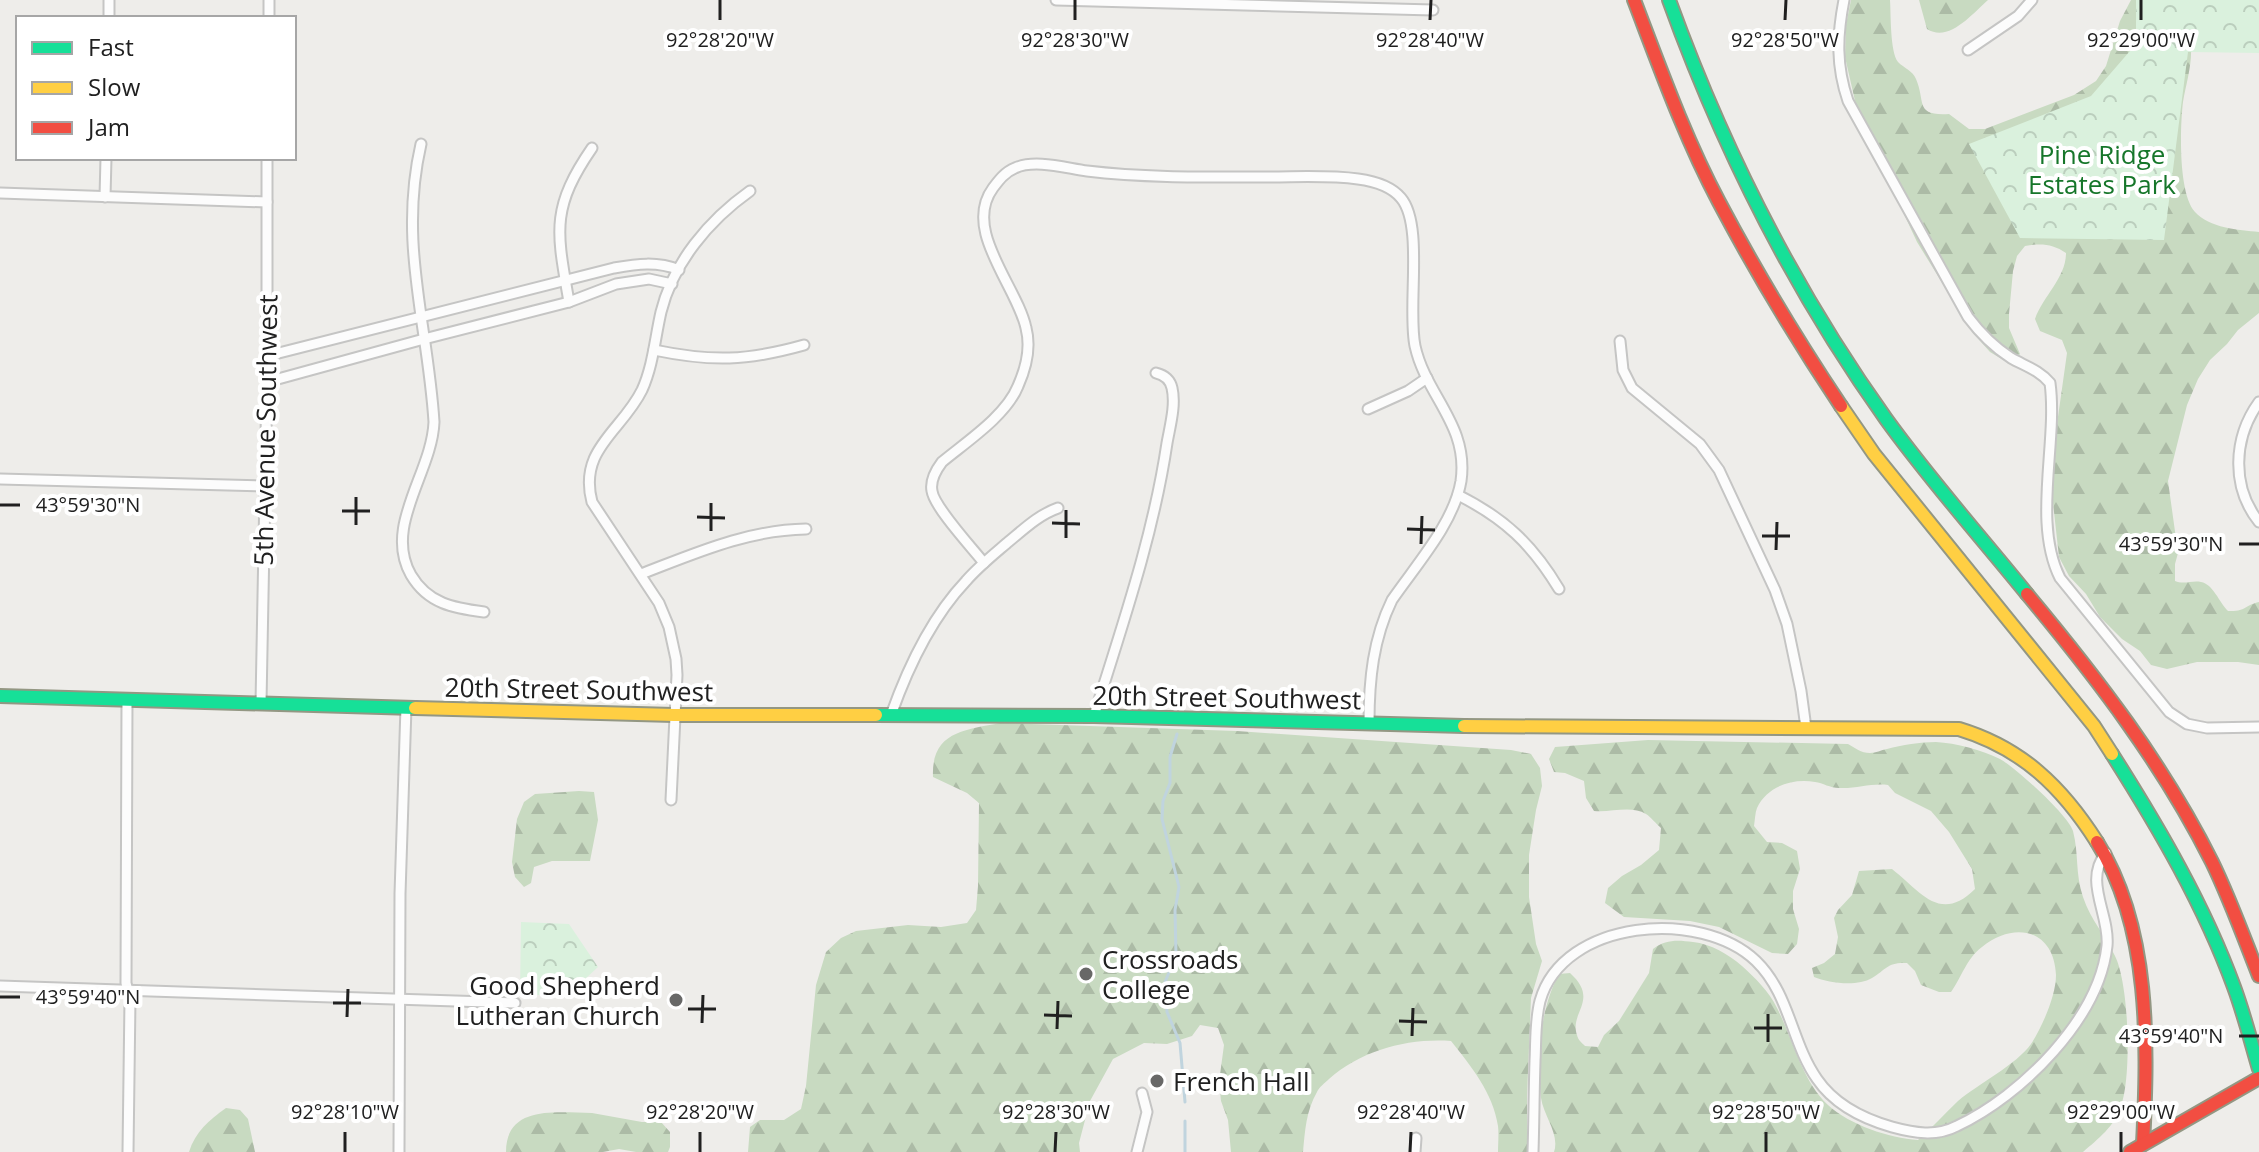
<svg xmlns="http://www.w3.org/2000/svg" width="2259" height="1152" font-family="'Open Sans',sans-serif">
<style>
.forest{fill:url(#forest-firs)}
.park{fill:url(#park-crowns)}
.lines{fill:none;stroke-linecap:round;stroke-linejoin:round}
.stream{stroke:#c0d4de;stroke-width:3}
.street-casing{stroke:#c5c5c4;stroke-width:13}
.fast-casing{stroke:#939783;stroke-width:16}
.slow-casing{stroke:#939783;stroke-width:16}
.jam-casing{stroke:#939783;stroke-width:16}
.street{stroke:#fcfcfc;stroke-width:9}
.fast{stroke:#16e098;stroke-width:12}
.slow{stroke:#ffcf43;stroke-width:12}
.jam{stroke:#f24e42;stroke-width:12}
.ticks{fill:none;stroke:#202020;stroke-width:3}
.poi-dot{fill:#686867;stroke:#fff;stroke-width:3}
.labels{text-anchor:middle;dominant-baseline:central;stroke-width:8;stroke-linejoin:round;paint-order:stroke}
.park-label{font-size:26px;fill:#16762a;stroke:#fff}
.street-label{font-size:26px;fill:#202020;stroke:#fff}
.poi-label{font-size:26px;fill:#202020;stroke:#fff;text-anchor:start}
.ticks-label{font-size:20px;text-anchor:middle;fill:#202020;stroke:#fff;stroke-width:8;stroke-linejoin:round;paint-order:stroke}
</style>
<defs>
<pattern id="forest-firs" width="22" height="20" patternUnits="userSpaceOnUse" patternTransform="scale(2)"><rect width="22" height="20" fill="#c8dac1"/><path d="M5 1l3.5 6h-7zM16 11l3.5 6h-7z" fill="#acbba6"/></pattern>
<pattern id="park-crowns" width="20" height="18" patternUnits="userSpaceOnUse" patternTransform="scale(2)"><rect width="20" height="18" fill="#daf1dd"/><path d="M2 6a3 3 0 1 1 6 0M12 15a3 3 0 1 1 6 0" fill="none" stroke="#bbcebd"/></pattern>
</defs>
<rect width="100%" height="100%" fill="#eeedea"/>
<!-- forest -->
<g class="forest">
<path d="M1851,0H1890C1891,14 1890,52 1898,62C1904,68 1913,71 1916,79C1926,102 1914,116 1949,114L1969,129H1985L2074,95L2096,81L2106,66L2120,21L2131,0H2175C2180,14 2191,32 2191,47C2192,66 2186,84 2183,102C2180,127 2178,193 2195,212C2209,228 2239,230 2259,232V313L2238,330L2227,344L2210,360L2198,379L2187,405L2168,481L2178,553L2175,564V581C2184,585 2192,580 2201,582C2213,584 2219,602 2228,611C2246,612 2245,605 2259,602V665L2238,662H2197L2167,669L2151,665L2140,651L2122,639L2100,617L2086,594L2069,576L2059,557L2053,503V466L2057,424L2067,353L2062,340L2040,331L2035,319C2043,296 2066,278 2066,253C2053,244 2041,243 2025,246L2017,256L2013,271L2009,314V328L2020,354L2014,362L2005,361L1990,352L1973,333L1917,242L1889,182L1863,136L1845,57L1846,25Z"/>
<path d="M1919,0H1988C1972,14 1949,43 1927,29Z"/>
<path d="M1000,723L1237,731L1511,750L1531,754L1540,768L1542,786L1536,810L1529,855V897L1536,944L1542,961L1531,998L1527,1096V1152H1498C1498,1144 1499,1134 1498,1126C1493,1093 1471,1066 1451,1041C1408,1038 1362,1050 1329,1079C1325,1083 1319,1087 1317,1092C1306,1111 1305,1131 1303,1152H1231L1228,1120L1221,1101L1219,1082L1224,1045L1218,1028L1200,1025L1192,1036L1167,1044L1144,1043L1113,1059L1090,1101L1079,1143L1080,1152H748L750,1127L760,1120H784L801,1109L806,1086L816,985L826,952L841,938L856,931L908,925L941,927L967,923L976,910L978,886L979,803L967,793L933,777C931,732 964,730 1000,723Z"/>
<path d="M1648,740L1848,744C1855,748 1861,753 1870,753C1876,753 1881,750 1887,749C1902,745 1920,742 1936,742C1956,743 1982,750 2000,759C2016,768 2068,815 2073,831C2079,854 2075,873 2083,897C2091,921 2105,934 2115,956C2129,984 2132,1075 2121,1106C2115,1126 2098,1139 2083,1152H1554C1560,1134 1544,1117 1541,1098C1536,1060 1540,1008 1559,974L1570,973C1600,1000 1569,1012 1577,1035C1578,1040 1582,1043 1585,1046L1598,1047L1604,1035L1619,1021L1649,973L1653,949C1666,939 1678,940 1693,942C1711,944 1728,954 1742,966C1755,978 1769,991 1777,1008C1793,1039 1802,1081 1828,1105C1850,1125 1889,1138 1918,1140C1932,1128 1944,1114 1958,1101C1978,1084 2016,1065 2031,1044C2042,1027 2056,996 2056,975C2054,929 2014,921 1982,947C1966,959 1962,977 1951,992H1939L1921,985L1915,971L1907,963C1887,962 1887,969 1872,978C1857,987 1829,983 1814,977L1812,968L1824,963L1835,954L1838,937L1834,918L1838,910L1852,895L1859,871L1892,869C1920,891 1940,924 1975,889L1972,869L1949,832L1931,811L1895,793L1888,785C1871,783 1856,789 1839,788C1830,788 1823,783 1815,782C1793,778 1767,786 1757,808C1755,813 1755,820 1754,826L1767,842L1782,843L1797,851L1800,869L1793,891V909L1799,929L1797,944L1788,954L1772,953L1719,927L1690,921L1624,917L1605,903L1608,888L1622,876L1641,865L1659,850L1661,828C1656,824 1651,817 1646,814C1631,805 1610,813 1594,811L1586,798L1584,781L1565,773L1554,772L1549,759L1555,747Z"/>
<path d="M579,791L594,792L598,820L590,861H552L534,867L531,883L524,887L515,877L512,862L517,819L524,802L535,794Z"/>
<path d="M226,1108L240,1110L248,1119L255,1152H189C195,1132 209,1120 226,1108Z"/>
<path d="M592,1113L642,1122H661L670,1132V1147L668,1152H636L619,1149L603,1152H506C506,1104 558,1113 592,1113Z"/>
</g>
<!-- park -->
<g class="park">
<path d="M2136,0H2259V53L2188,52L2164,240L2020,238L1969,144L2091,96L2136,44Z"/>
<path d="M521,922L569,924L598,967L568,995H520Z"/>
</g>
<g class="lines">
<!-- stream -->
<g class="stream">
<path d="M1177,734L1170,757V783L1163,801L1162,819L1179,887L1175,910L1176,956L1165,982L1167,1012L1180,1043L1185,1102"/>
<path d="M1185,1152V1121"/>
</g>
<!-- street casing -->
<g class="street-casing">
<g id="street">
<path d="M1056,0L1433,10"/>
<path d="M1844,0C1837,36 1836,66 1848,101L1968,317C1980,333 1994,347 2011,358C2025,366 2039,370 2050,383C2058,443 2032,522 2060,578L2169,712L2187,724L2207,728L2259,727"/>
<path d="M109,18V0"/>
<path d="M269,18V0"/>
<path d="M1968,50L2018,16L2032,0"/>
<path d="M421,144C398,244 428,324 434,422C432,473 383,526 411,575C428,604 454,608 484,612"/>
<path d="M0,193L267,202"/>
<path d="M105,197L106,158"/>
<path d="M569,302C557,232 550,209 592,148"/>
<path d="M1620,341L1623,370L1632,388L1700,444L1719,470L1775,590L1787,624L1801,691L1806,728"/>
<path d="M654,350C712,362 747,361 804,345"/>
<path d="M267,356L614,268C637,264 657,261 679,270"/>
<path d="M267,382L424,339L569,302L616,284L649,279L672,284"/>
<path d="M2259,402C2233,438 2231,487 2259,522"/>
<path d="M1368,409L1408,391L1427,378"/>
<path d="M0,479L264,486"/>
<path d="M1458,495C1504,518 1532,544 1559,589"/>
<path d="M984,563C973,549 934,507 932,491C930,481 936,470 942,462C966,442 1006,416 1018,386C1026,368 1031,347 1026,328C1017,286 962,230 993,188C999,180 1005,172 1015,168C1035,159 1065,168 1087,171C1146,178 1208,177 1268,177C1298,177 1328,175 1358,179C1373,181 1391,186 1401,198C1424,225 1407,308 1415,346C1426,396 1469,425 1461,481C1454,523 1416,565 1392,600C1373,639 1369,680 1369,723"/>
<path d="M641,574C696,553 747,530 806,529"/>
<path d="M127,700L126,983L130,999L128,1152"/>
<path d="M261,703L267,382V158"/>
<path d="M891,715C908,667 931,618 966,581C978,567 993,555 1007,543C1023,530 1038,515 1058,508"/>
<path d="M1094,716C1122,626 1153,537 1167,443C1170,426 1176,405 1172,388C1170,379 1164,375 1156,373"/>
<path d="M671,800L677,675L676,659L669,627L659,603L592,502C578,449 622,431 642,390C653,366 655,338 661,312C673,263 709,220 750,191"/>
<path d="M0,986L515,1003"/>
<path d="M399,1152L400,894L406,707"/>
<path d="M1137,1152L1147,1112L1142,1093"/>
<path d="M1415,1152L1416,1138"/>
<path d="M1533,1152C1534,1122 1534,1091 1535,1061C1536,1041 1535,1020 1540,1001C1563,919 1701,908 1756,961C1790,994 1791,1042 1817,1079C1834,1104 1864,1119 1892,1127C1914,1133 1936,1137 1957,1126C2021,1096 2099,1019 2107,946C2110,914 2083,881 2106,853"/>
</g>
</g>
<!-- fast casing -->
<g class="fast-casing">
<g id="fast">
<path d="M1669,0C1723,149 1794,290 1886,419C1930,480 1980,536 2027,594"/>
<path d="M0,696L415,708"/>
<path d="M876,715L1094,716L1464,726"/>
<path d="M2112,754C2159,828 2204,905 2234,987C2244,1014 2251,1042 2259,1069"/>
</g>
</g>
<!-- slow casing -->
<g class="slow-casing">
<g id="slow">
<path d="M1841,406L1874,454L2094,726L2112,754"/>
<path d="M415,708L674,715H876"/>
<path d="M1464,726L1959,729C2022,748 2062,787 2097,842"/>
</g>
</g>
<!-- jam casing -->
<g class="jam-casing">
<g id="jam">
<path d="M1634,0C1660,68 1685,138 1719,202C1756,272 1797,340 1841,406"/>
<path d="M2027,594C2097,678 2163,764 2212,862C2230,899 2244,938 2259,976"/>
<path d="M2097,842C2151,928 2148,1045 2143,1144"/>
<path d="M2130,1152L2259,1078"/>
</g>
</g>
<!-- street -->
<use href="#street" class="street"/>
<!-- fast -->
<use href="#fast" class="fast"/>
<!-- slow -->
<use href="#slow" class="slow"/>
<!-- jam -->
<use href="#jam" class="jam"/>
</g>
<!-- ticks -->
<path class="ticks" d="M720,20V0M1075,20V0M1430,20L1431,0M1785,20L1786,0M2141,20V0M0,505H20M342,511H370M697,517L725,518M1052,523L1080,524M356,525V497M1407,529L1435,530M711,531V503M1762,536H1790M1066,538V510M1421,544L1422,516M2239,544H2259M1776,550L1777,522M0,997H20M333,1003H361M688,1009H716M1044,1015L1072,1016M347,1017L348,989M1399,1021L1427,1022M702,1023L703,995M1754,1028H1782M1057,1029L1058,1001M1412,1036L1413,1008M2239,1036H2259M1768,1042V1014M345,1152V1132M700,1152V1132M1055,1152L1056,1132M1410,1152L1411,1132M1766,1152V1132M2121,1152V1132"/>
<!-- markers -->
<g class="poi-dot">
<circle cx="1086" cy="974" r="8"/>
<circle cx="676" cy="1000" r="8"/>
<circle cx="1157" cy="1081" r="8"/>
</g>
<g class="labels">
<!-- park labels -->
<g class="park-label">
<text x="2102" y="154">Pine Ridge<tspan x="2102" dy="30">Estates Park</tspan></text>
</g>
<!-- street labels -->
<g class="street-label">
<text transform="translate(265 430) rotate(-89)">5th Avenue Southwest</text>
<text transform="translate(579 689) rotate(1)">20th Street Southwest</text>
<text transform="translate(1227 697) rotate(1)">20th Street Southwest</text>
</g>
<!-- poi labels -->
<g class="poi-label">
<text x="1102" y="959">Crossroads<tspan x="1102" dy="30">College</tspan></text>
<text x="660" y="985" text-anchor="end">Good Shepherd<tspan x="660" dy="30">Lutheran Church</tspan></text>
<text x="1173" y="1081">French Hall</text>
</g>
</g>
<g class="ticks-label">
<text x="720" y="47">92°28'20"W</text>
<text x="1075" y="47">92°28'30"W</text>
<text x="1430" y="47">92°28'40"W</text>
<text x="1785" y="47">92°28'50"W</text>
<text x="2141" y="47">92°29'00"W</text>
<text x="88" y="512">43°59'30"N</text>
<text x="2171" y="551">43°59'30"N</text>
<text x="88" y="1004">43°59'40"N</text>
<text x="2171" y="1043">43°59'40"N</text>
<text x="345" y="1119">92°28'10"W</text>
<text x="700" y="1119">92°28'20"W</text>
<text x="1056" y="1119">92°28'30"W</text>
<text x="1411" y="1119">92°28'40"W</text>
<text x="1766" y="1119">92°28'50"W</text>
<text x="2121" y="1119">92°29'00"W</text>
</g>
<!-- legend -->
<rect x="16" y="16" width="280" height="144" fill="#ffffff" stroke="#a6a6a6" stroke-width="2"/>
<rect x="32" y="42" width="40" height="12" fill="#16e098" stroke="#a6a6a6" stroke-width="2"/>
<text x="88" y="56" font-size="24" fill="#202020">Fast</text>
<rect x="32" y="82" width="40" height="12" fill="#ffcf43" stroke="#a6a6a6" stroke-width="2"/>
<text x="88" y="96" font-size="24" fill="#202020">Slow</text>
<rect x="32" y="122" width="40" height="12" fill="#f24e42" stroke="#a6a6a6" stroke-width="2"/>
<text x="88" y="136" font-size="24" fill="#202020">Jam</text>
</svg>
